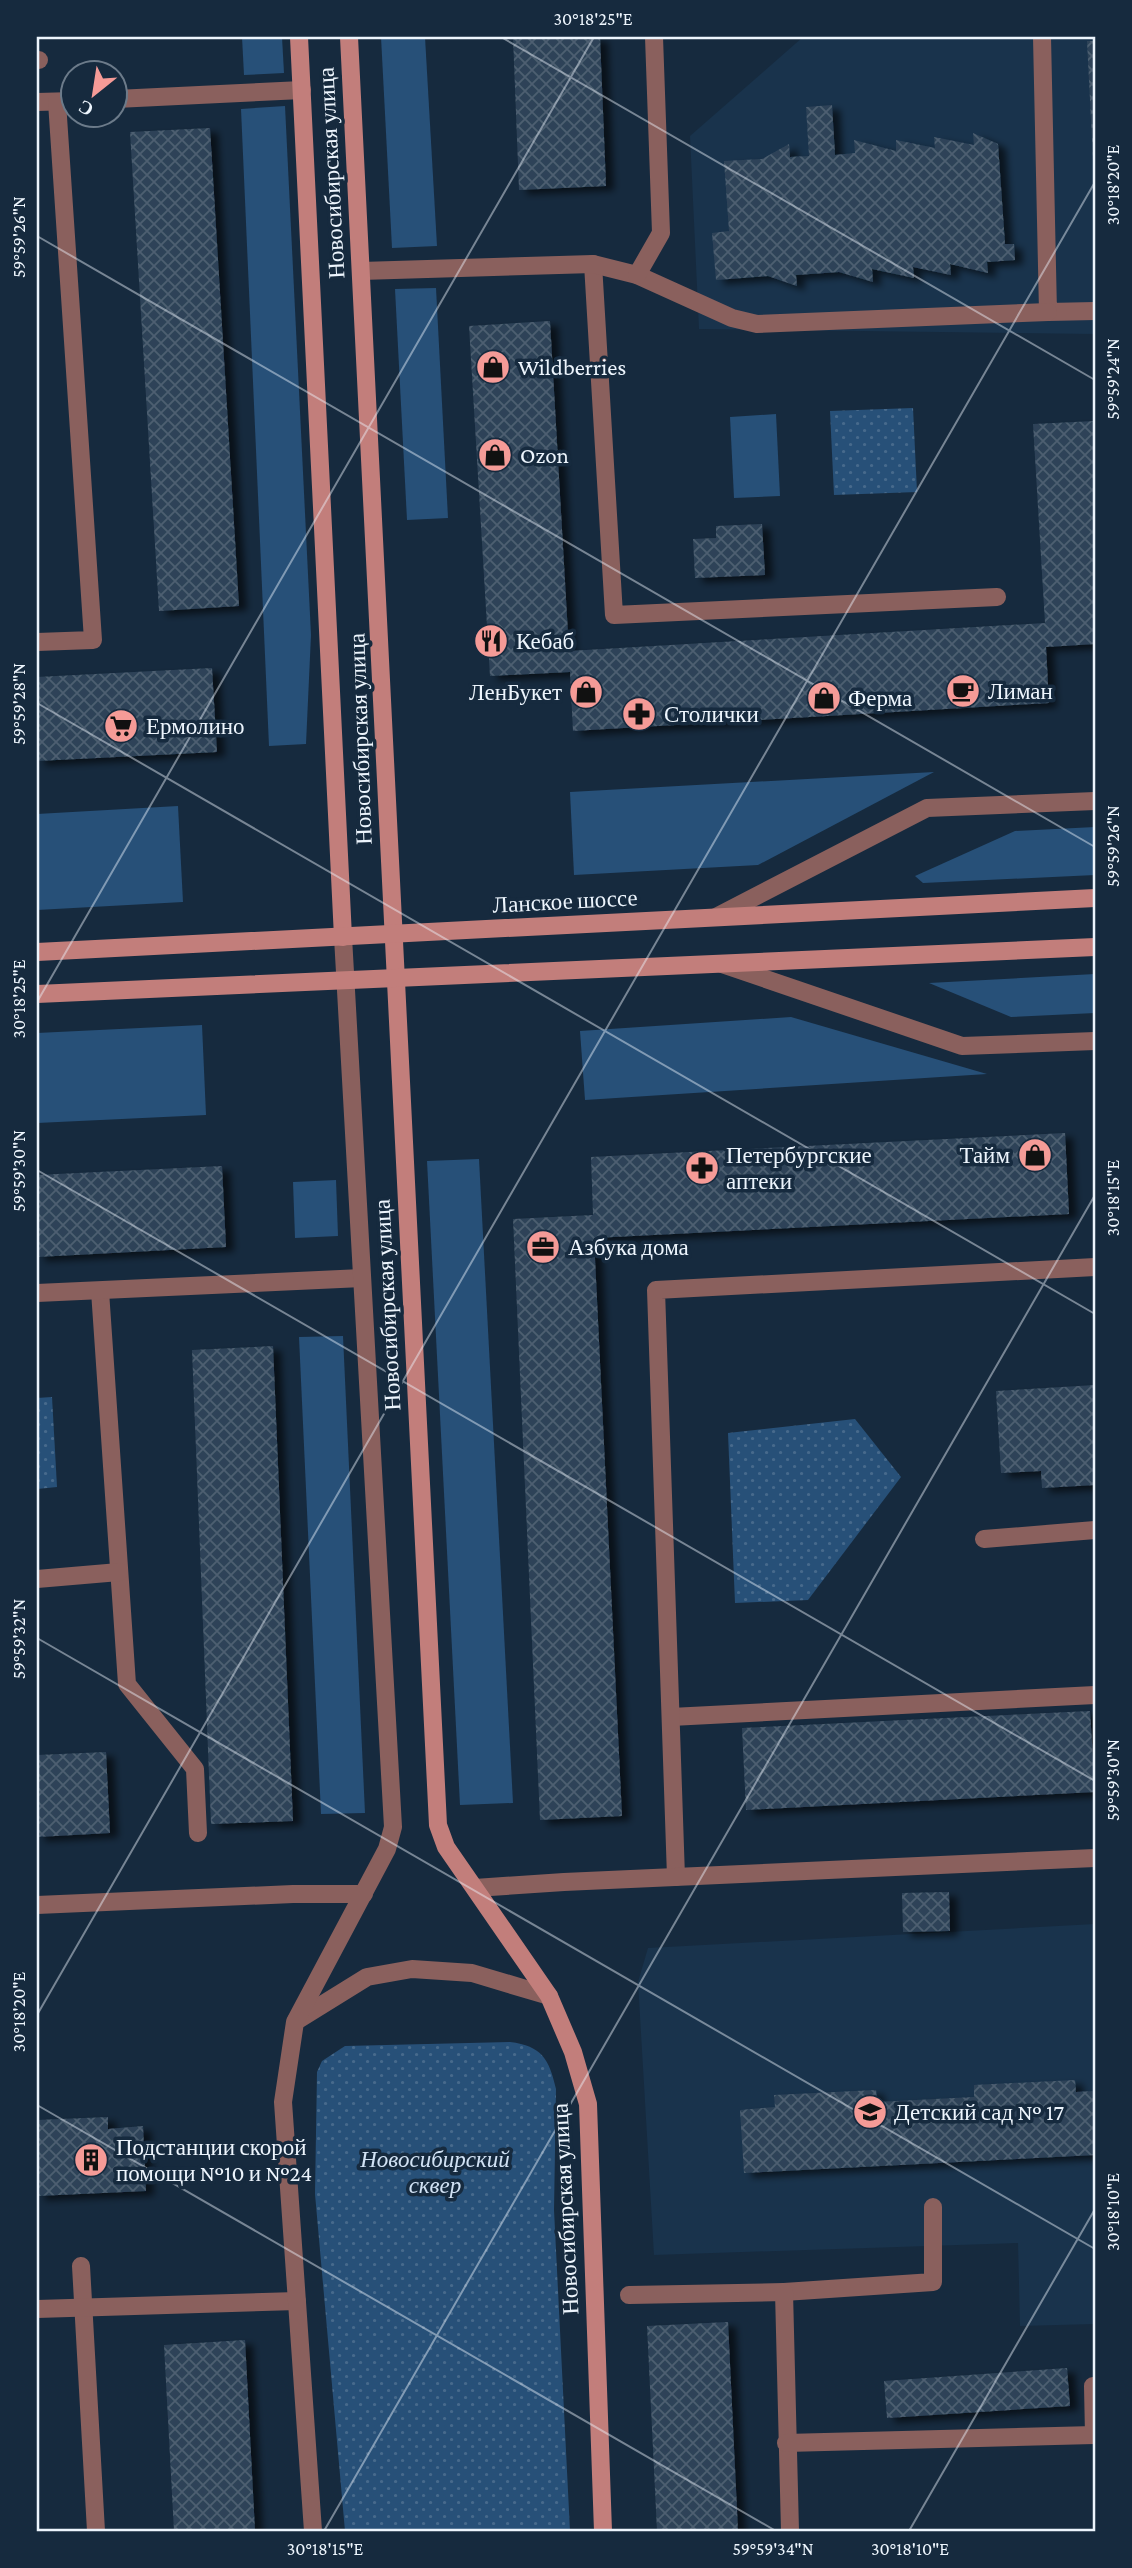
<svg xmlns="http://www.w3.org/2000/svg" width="1132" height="2568" font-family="'Crimson Pro',serif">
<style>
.built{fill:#19334c}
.grass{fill:#275078}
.park{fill:url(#park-dots)}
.building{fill:url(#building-cross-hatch);filter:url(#shadow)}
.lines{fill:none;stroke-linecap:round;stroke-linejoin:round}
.lane{stroke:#8a605d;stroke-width:18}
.street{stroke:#8a605d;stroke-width:18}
.secondary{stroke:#c27e7b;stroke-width:18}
.ticks{fill:none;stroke:#edf5fd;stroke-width:2;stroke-opacity:0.45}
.labels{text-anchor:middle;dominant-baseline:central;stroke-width:7;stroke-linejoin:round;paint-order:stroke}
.street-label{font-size:23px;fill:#edf5fd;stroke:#162a3e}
.poi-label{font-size:23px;fill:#edf5fd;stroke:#162a3e;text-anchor:start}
.park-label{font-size:23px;font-style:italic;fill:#d1e2f4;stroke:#162a3e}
.neatline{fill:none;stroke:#edf5fd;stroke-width:2.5}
.ticks-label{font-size:18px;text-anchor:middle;fill:#edf5fd}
</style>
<defs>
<pattern id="park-dots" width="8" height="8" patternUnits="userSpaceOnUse" patternTransform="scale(1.75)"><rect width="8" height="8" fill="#275078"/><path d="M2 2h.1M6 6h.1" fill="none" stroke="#476a8c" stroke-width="1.8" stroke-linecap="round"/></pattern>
<pattern id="building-cross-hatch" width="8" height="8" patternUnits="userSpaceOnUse" patternTransform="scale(1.75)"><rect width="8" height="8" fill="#2e4358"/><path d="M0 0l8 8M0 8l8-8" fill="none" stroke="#4d5f71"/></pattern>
<filter id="shadow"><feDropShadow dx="8" dy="4.5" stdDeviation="3.5" flood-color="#0009"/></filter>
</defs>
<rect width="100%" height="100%" fill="#162a3e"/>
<!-- built -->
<g class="built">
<path d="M803,37H1095V334L699,329L690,136Z"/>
<path d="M1095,1924V2324L1020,2326L1018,2243L654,2255L638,1982L648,1948Z"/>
</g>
<!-- grass -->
<g class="grass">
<path d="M242,37H282L284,73L244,75Z"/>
<path d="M381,37H425L437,246L392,248Z"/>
<path d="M285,106L311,635L306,744L269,746L241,109Z"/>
<path d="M436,288L448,518L407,520L395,289Z"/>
<path d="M776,414L780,496L734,498L730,417Z"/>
<path d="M934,772L758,865L574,875L570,792Z"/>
<path d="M178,806L183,902L37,910V814Z"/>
<path d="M1095,827V875L923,883L915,876L1015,831Z"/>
<path d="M1095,974V1013L1011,1017L929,983Z"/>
<path d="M791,1017L987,1074L585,1100L580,1031Z"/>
<path d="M202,1025L206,1115L37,1123V1033Z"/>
<path d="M479,1159L513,1803L460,1805L427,1161Z"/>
<path d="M336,1180L338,1236L295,1238L293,1182Z"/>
<path d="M343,1336L365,1813L321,1814L299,1337Z"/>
</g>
<!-- park -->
<g class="park">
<path d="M913,408L917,492L834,495L830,411Z"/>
<path d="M52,1397L57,1487L37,1489V1398Z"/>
<path d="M855,1419L901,1477L808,1600L735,1603L728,1433Z"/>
<path d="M510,2042C542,2046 549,2059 556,2089L554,2210L570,2531H345L315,2194L317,2072L322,2061L345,2046Z"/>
</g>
<!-- building -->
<g class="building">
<path d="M513,37H600L606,186L519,190Z"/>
<path d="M1087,41H1095V160H1093Z"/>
<path d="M832,105L835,155L855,153L854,140L896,151V140L935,148L934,137L974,145L973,133L998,144L1005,244H1014L1015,260L987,262L988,273L950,264L951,275L913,267L914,278L872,269L873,282L839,272L796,275L797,286L768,276L716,280L712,233L729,231L724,161L762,159L789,144L790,157L809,156L806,107Z"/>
<path d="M210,128L239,606L159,611L130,132Z"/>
<path d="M550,321L569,651L1045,623L1033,424L1095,421V644L1046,647L1049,703L573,731L570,672L490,676L469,326Z"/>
<path d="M762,524L765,575L695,578L693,539L716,538V526Z"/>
<path d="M212,668L217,752L37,761V677Z"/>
<path d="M1065,1133L1069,1214L594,1238L622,1816L540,1820L513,1219L593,1215L591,1157Z"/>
<path d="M222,1166L226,1247L37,1257V1175Z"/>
<path d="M273,1346L293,1821L211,1824L192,1350Z"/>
<path d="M1095,1385V1485L1042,1488L1041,1471L1001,1473L996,1391Z"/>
<path d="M1090,1711L1095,1792L746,1810L742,1728Z"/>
<path d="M106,1752L110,1833L37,1837V1755Z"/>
<path d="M949,1892L950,1931L903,1932L902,1893Z"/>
<path d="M1075,2080L1076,2092L1095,2091V2155L744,2173L740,2110L775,2107L774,2095L876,2090L877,2102L974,2097V2085Z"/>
<path d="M108,2117V2129L143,2126L146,2191L37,2196V2120Z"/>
<path d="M728,2322L738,2531H657L647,2326Z"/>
<path d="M245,2340L255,2531H174L164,2345Z"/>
<path d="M1067,2368L1070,2406L887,2418L884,2381Z"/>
</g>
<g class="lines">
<!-- lane -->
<g class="lane">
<path d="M1042,37L1048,312L1095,311"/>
<path d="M37,60H39"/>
<path d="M116,99L302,90"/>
<path d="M37,102L74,101"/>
<path d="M593,264L614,615L997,597"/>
<path d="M361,271L593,264L637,275L732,318L757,324L1048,312"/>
<path d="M637,275L661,233L654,37"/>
<path d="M37,642L93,640L57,102"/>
<path d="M100,1291L127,1684L195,1769L198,1833"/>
<path d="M37,1293L362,1278"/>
<path d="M984,1539L1095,1530"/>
<path d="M37,1579L119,1572"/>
<path d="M671,1717L1095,1695"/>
<path d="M676,1877L656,1290L1095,1267"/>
<path d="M475,1888L564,1882L1095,1858"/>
<path d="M37,1905L293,1894H364"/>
<path d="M81,2266L96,2531"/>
<path d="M784,2292L933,2282V2207"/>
<path d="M629,2295L784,2292L790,2531"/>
<path d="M37,2309L297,2301"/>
<path d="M786,2443L1094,2435L1093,2386H1095"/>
</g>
<!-- street -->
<g class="street">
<path d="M716,917L927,808L1095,801"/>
<path d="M722,964L962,1046L1095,1041"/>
<path d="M296,2021L367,1977L412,1969L472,1973L549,1996"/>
<path d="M313,2531L283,2102L295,2022L387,1849L393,1827L343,937"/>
</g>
<!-- secondary -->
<g class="secondary">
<path d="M299,37L343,937"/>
<path d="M349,37L438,1825L446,1847L549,1996L573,2052L588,2104L603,2531"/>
<path d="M37,952L1095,898"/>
<path d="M37,994L1095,947"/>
</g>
</g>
<!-- ticks -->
<path class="ticks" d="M501,37L1095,380M37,236L1095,847M37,703L1095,1314M37,1002L594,37M37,1170L1095,1781M37,1638L1095,2249M37,2015L1095,182M37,2105L776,2531M324,2531L1095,1195M909,2531L1095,2209"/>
<!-- icons -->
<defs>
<g id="shop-disc" transform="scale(1.75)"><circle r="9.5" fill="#f59b97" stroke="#162a3e"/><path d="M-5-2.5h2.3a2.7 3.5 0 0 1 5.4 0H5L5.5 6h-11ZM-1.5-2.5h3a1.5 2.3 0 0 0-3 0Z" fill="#111"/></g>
<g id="restaurant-disc" transform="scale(1.75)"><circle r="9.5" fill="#f59b97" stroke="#162a3e"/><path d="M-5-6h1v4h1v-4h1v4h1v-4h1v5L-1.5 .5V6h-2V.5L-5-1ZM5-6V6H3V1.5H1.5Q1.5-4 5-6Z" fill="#111"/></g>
<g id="cafe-disc" transform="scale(1.75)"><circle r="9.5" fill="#f59b97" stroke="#162a3e"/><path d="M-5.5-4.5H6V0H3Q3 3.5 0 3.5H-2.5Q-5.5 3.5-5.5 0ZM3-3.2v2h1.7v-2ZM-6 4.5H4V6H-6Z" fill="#111"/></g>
<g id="pharmacy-disc" transform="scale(1.75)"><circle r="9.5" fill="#f59b97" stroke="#162a3e"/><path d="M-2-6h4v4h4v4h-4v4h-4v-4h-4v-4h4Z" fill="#111"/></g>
<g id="supermarket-disc" transform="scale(1.75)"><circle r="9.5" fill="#f59b97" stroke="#162a3e"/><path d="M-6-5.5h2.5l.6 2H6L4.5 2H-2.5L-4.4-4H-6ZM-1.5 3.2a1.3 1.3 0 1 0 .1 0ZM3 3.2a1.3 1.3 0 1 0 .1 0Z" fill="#111"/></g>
<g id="office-disc" transform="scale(1.75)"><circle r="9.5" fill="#f59b97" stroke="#162a3e"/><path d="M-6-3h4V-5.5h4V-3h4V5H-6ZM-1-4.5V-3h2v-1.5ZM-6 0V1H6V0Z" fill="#111"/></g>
<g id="school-disc" transform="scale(1.75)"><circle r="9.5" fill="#f59b97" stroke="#162a3e"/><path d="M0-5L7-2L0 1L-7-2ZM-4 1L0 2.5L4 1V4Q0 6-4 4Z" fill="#111"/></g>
<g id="building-disc" transform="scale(1.75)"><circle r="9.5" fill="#f59b97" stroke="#162a3e"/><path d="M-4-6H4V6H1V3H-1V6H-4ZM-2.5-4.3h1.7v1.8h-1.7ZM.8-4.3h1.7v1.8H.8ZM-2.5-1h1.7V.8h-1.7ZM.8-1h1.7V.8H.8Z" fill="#111"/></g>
</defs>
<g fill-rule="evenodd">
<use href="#shop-disc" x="493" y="367"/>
<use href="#shop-disc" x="495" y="455"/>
<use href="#restaurant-disc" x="491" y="641"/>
<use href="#cafe-disc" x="963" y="691"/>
<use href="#shop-disc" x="586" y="692"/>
<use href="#shop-disc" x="824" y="698"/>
<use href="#pharmacy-disc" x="639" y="714"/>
<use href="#supermarket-disc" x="121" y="726"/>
<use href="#shop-disc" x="1035" y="1155"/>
<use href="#pharmacy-disc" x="702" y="1168"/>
<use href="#office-disc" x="543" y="1247"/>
<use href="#school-disc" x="870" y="2112"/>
<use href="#building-disc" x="91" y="2160"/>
</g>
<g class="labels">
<!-- street labels -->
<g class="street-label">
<text transform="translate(331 173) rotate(-93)">Новосибирская улица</text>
<text transform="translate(360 739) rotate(-92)">Новосибирская улица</text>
<text transform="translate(565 901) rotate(-3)">Ланское шоссе</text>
<text transform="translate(387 1305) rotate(-93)">Новосибирская улица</text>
<text transform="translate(565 2209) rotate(-93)">Новосибирская улица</text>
</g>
<!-- poi labels -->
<g class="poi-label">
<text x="518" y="367">Wildberries</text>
<text x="520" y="455">Ozon</text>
<text x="516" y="641">Кебаб</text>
<text x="988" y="691">Лиман</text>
<text x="562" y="692" text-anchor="end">ЛенБукет</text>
<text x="848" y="698">Ферма</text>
<text x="664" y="714">Столички</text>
<text x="146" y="726">Ермолино</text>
<text x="726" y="1155">Петербургские<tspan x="726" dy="26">аптеки</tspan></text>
<text x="1010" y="1155" text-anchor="end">Тайм</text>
<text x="568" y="1247">Азбука дома</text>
<text x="894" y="2112">Детский сад № 17</text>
<text x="116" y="2147">Подстанции скорой<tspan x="116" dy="26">помощи №10 и №24</tspan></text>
</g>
<!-- park labels -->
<g class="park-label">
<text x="435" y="2159">Новосибирский<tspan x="435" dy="26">сквер</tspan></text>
</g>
</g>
<!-- border -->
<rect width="1132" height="2568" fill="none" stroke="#162a3e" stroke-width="77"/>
<!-- north arrow -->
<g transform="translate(94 94) rotate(210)"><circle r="33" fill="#162a3e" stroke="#6c7b8a" stroke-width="2"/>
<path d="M0-5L12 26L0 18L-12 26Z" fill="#f59b97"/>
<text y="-10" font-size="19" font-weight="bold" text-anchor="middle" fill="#edf5fd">С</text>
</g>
<rect x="38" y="38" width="1056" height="2492" class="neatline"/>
<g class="ticks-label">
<text x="593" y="25">30°18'25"E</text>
<text transform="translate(1113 185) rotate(-90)" y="6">30°18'20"E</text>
<text transform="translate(19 237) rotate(-90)" y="6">59°59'26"N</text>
<text transform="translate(1113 379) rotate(-90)" y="6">59°59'24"N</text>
<text transform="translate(19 704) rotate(-90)" y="6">59°59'28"N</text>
<text transform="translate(1113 846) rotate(-90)" y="6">59°59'26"N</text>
<text transform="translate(19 999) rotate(-90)" y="6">30°18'25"E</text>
<text transform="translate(19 1171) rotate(-90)" y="6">59°59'30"N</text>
<text transform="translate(1113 1198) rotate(-90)" y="6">30°18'15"E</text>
<text transform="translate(19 1639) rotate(-90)" y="6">59°59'32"N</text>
<text transform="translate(1113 1780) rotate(-90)" y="6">59°59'30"N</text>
<text transform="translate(19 2012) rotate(-90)" y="6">30°18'20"E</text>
<text transform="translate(1113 2212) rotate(-90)" y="6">30°18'10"E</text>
<text x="325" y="2555">30°18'15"E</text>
<text x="773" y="2555">59°59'34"N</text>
<text x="910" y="2555">30°18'10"E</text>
</g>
</svg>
